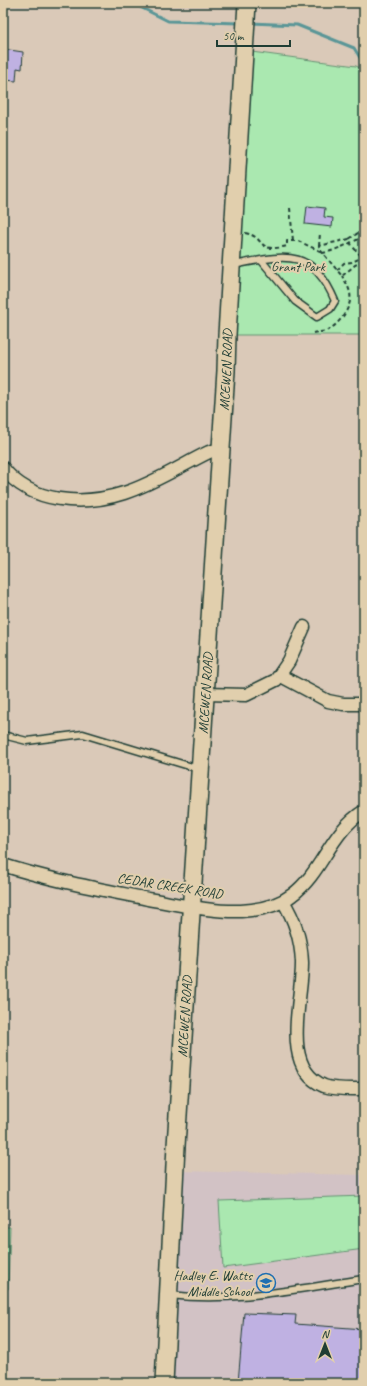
<svg xmlns="http://www.w3.org/2000/svg" width="367" height="1386" font-family="Caveat,sans-serif">
<style>
.built{fill:#d2c2c5}
.green{fill:#aae8b0;stroke:#649272}
.lines{fill:none;stroke-linecap:round;stroke-linejoin:round}
.stream{stroke:#5a9697;stroke-width:3}
.building{fill:#bfb1e2;stroke:#1f3d34}
.lane-casing{stroke:#1f3d34;stroke-width:9}
.street-casing{stroke:#1f3d34;stroke-width:15}
.secondary-casing{stroke:#1f3d34;stroke-width:20}
.path{stroke:#1f3d34;stroke-width:2;stroke-dasharray:4 3;stroke-linecap:butt}
.lane{stroke:#e1cfad;stroke-width:6}
.street{stroke:#e1cfad;stroke-width:12}
.secondary{stroke:#e1cfad;stroke-width:17}
.labels{text-anchor:middle;dominant-baseline:central;stroke-width:4;stroke-linejoin:round;paint-order:stroke}
.park-label{font-size:14px;fill:#26463a;stroke:#e1cfad}
.street-label{font-size:14px;fill:#1f3d34;stroke:#e1cfad}
.poi-label{font-size:14px;fill:#1f3d34;stroke:#e1cfad;text-anchor:end}
</style>
<rect width="100%" height="100%" fill="#dac9b8"/>
<filter id="ink" filterUnits="userSpaceOnUse"><feTurbulence type="fractalNoise" baseFrequency=".025" numOctaves="2"/><feDisplacementMap in="SourceGraphic" scale="8" xChannelSelector="R" yChannelSelector="G"/><feConvolveMatrix kernelMatrix="1 2 1 2 8 2 1 2 1" color-interpolation-filters="sRGB"/></filter>
<g filter="url(#ink)">
<!-- built -->
<path class="built" d="M175,1171L364,1175V1383H164Z"/>
<!-- green -->
<g class="green">
<path d="M244,51L356,66L364,70V335H227Z"/>
<path d="M364,1196V1249L223,1268L219,1201Z"/>
<path d="M3,1227H10L8,1289H3Z"/>
</g>
<g class="lines">
<!-- stream -->
<g class="stream">
<path d="M132,3L168,21L240,23"/>
<path d="M251,23L297,25L354,48L364,64"/>
</g>
</g>
<!-- building -->
<g class="building">
<path d="M3,49L23,52L22,69L17,68L16,81L5,80V67H3Z"/>
<path d="M307,206L325,208L324,217L333,218L332,227L305,224Z"/>
<path d="M244,1313L296,1315L295,1324L364,1329V1383H238Z"/>
</g>
<g class="lines">
<!-- lane casing -->
<g class="lane-casing">
<g id="lane">
<path d="M233,265C282,256 312,245 335,301L330,309L317,317L295,301L261,260"/>
<path d="M3,735L27,741L83,734L199,769"/>
<path d="M170,1295C235,1303 300,1288 364,1279"/>
</g>
</g>
<!-- street casing -->
<g class="street-casing">
<g id="street">
<path d="M3,468C31,504 84,506 124,493C153,484 182,465 209,452L220,449"/>
<path d="M281,676L328,701L343,704H364"/>
<path d="M205,694L246,695L276,680L289,661L304,627"/>
<path d="M3,865C50,880 99,889 148,899C178,904 210,912 241,911C258,910 278,906 292,895C323,872 329,833 364,811"/>
<path d="M283,901C295,920 301,940 302,962C303,999 279,1067 324,1086C336,1090 351,1089 364,1089"/>
</g>
</g>
<!-- secondary casing -->
<g class="secondary-casing">
<g id="secondary">
<path id="s1" d="M164,1383L176,1146L226,371L227,335L247,3"/>
</g>
</g>
<!-- path -->
<g class="path">
<path d="M290,208L293,241"/>
<path d="M364,229L349,239L352,246L364,259"/>
<path d="M245,233C267,237 255,254 287,246V241H298L320,251"/>
<path d="M349,239L319,246L321,251L342,276L355,265L364,261"/>
<path d="M319,246L320,233"/>
<path d="M322,253C337,251 350,242 364,237"/>
<path d="M337,270L344,263L352,262L363,257"/>
<path d="M313,333C317,332 322,332 326,331C338,326 353,307 350,293C349,287 345,281 342,276"/>
</g>
<!-- lane -->
<use href="#lane" class="lane"/>
<!-- street -->
<use href="#street" class="street"/>
<!-- secondary -->
<use href="#secondary" class="secondary"/>
</g>
</g>
<!-- icons -->
<defs>
<g id="school-ring" transform="scale(1)"><circle r="9.5" fill="#e1cfad" stroke="#1f6fb2" stroke-width="1.5"/><path d="M0-5L7-2L0 1L-7-2ZM-4 1L0 2.5L4 1V4Q0 6-4 4Z" fill="#1f6fb2"/></g>
</defs>
<g fill-rule="evenodd">
<use href="#school-ring" x="266" y="1283"/>
</g>
<g class="labels">
<!-- park labels -->
<g class="park-label">
<text x="298" y="266">Grant Park</text>
</g>
<!-- street labels -->
<g class="street-label">
<text stroke="none"><textPath href="#s1" startOffset="1015">MCEWEN ROAD</textPath></text>
<text stroke="none"><textPath href="#s1" startOffset="691">MCEWEN ROAD</textPath></text>
<text transform="translate(170 886) rotate(9)">CEDAR CREEK ROAD</text>
<text stroke="none"><textPath href="#s1" startOffset="367">MCEWEN ROAD</textPath></text>
</g>
<!-- poi labels -->
<g class="poi-label">
<text x="252" y="1275">Hadley E. Watts<tspan x="252" dy="16">Middle School</tspan></text>
</g>
</g>
<!-- margin -->
<rect width="367" height="1386" fill="none" stroke="#e1cfad" stroke-width="16"/>
<rect x="8" y="8" width="351" height="1370" fill="none" stroke="#1f3d34" stroke-width="1.5" filter="url(#ink)"/>
<!-- north arrow -->
<g transform="translate(325 1344)" stroke="#e1cfad" stroke-width="3" paint-order="stroke">
<path d="M0-3L7 15L0 10L-7 15Z" fill="#1f3d34"/>
<text y="-6" font-size="11" font-weight="bold" text-anchor="middle" fill="#1f3d34">N</text>
</g>
<!-- scale -->
<path d="M217 40v6h73v-6" fill="none" stroke="#1f3d34" stroke-width="2"/>
<text x="223" y="40" font-size="12" fill="#1f3d34" stroke="#e1cfad" stroke-width="3" paint-order="stroke">50 m</text>
</svg>
